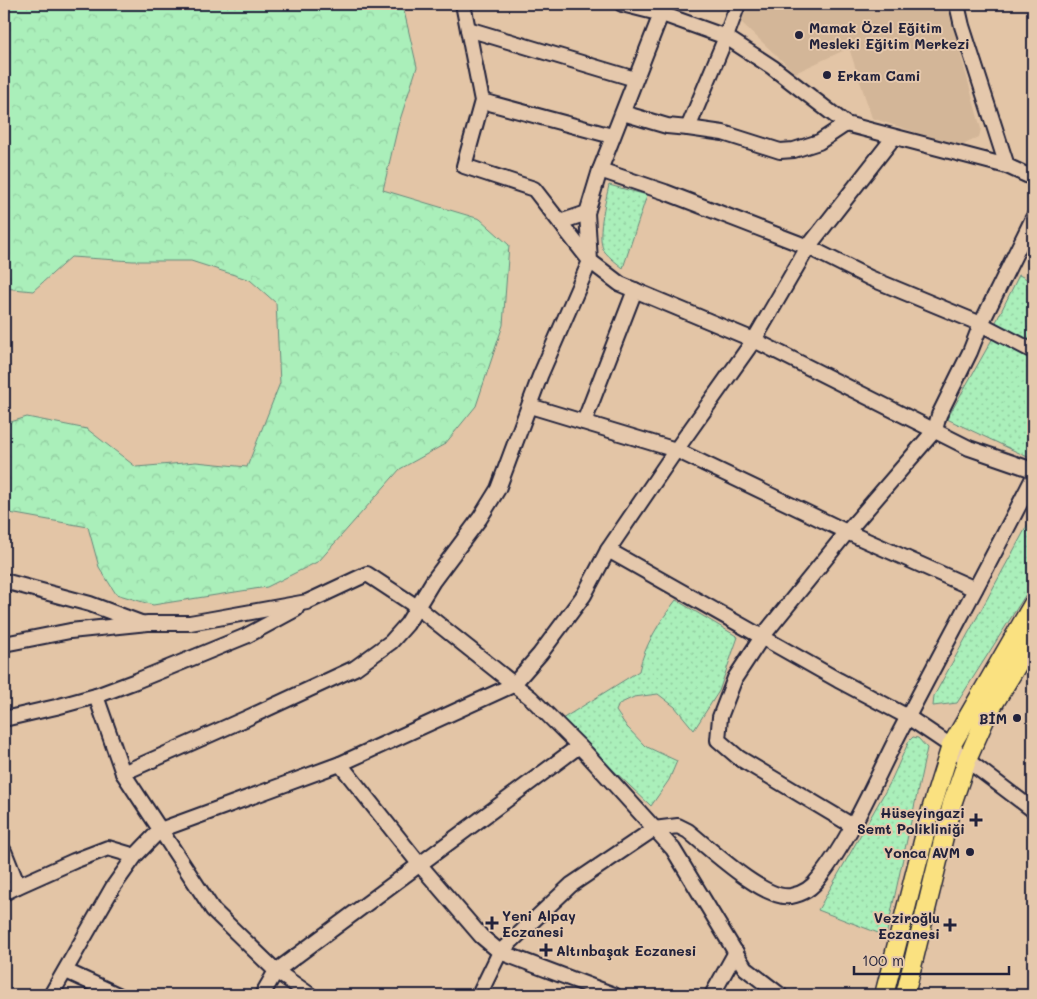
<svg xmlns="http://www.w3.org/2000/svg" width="1037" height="999" font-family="Mali,sans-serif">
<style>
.built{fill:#d3b698}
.green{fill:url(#green-dots);stroke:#66887a}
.forest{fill:url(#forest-crowns);stroke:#66887a}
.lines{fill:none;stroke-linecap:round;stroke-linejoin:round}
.minor-casing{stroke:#22223b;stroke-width:18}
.major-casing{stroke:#22223b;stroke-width:21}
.minor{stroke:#e5c8ac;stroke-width:14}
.major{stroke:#fae180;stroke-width:18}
.poi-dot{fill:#22223b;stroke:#e5c8ac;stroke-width:2}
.labels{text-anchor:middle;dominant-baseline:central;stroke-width:4;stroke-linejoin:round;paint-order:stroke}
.poi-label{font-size:14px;font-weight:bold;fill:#22223b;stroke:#e5c8ac;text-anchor:start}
</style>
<defs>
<pattern id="green-dots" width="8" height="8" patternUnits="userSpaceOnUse" patternTransform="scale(1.25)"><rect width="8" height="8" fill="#aaefba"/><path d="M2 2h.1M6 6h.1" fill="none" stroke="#92cda1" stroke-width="1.8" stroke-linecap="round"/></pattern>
<pattern id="forest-crowns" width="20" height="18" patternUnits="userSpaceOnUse" patternTransform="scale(1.25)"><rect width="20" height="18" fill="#aaefba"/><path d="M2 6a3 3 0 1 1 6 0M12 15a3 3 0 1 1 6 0" fill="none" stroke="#92cda1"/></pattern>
</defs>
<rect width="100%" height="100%" fill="#e3c5a6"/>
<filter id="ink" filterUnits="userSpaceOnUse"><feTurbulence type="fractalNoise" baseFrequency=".02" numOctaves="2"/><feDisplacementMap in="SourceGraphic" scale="10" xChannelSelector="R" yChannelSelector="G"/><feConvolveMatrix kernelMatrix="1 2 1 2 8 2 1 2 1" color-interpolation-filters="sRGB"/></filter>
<g filter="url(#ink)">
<!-- built -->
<path class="built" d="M749,4H947L981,129L979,137L963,145L924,135L872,118L849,48L795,73L741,22Z"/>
<!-- green -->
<g class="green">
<path d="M609,185L647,195L623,268C617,263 610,258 605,252C595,240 606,200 609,185Z"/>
<path d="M1019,275L1033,282V343L995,324Z"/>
<path d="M994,336L1033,356L1032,459L947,419Z"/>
<path d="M1033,515V583L957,703L933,706L934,696Z"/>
<path d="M676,600L738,637L719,691L694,730L675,707L658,694L634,697L619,704L616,711L627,727L645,746L677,761L669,780L651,806L589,747L562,719L639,671C644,646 660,621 676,600Z"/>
<path d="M913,737L918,738L927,748L886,936L818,910L890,783L909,741Z"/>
</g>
<!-- forest -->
<path class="forest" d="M4,4H389L404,11L417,67L398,126L383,190L480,219L509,245L503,325L476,406L445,444L400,469L319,561L267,587L153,605L116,594L99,567L88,527L4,512V424L27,417L87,429L136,467L196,462L247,467L280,383L276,303L250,280L191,261H133L71,257L33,291L4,288Z"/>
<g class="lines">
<!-- minor casing -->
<g class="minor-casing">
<g id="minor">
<path d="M622,4L662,14L726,37L772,67L846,124L1007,166L1033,178"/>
<path d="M665,4L600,170L587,213L590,261L620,284L754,340L969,448L1033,470"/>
<path d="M957,4L962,26L1007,166"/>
<path d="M468,29L635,79"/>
<path d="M482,101L612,136"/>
<path d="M623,113L667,126L688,128L726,37L738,4"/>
<path d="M688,128L723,133L780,151L794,150L819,142L846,124"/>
<path d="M600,170L665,192L808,247L870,278L981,324L1033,351"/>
<path d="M560,222L587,213"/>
<path d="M530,406L676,450L847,532L975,589"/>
<path d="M584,422L635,290"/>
<path d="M608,550L838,680L908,717L951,746L967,760L1033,810"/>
<path d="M4,581L90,604L141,623"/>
<path d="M4,644L70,631L148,623H190L307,602L367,574L417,607L531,698L586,753L673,849L745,968L780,995"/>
<path d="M96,696L123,773L213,910L276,971L310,995"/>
<path d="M4,719L56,707L96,696L136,681L246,636L296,609"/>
<path d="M340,764L420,865L481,936L500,952L614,995"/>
<path d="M123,773L245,719L355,668L391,642L407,624L433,581L480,518L498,489L540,376L590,261L534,189L464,166L482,101L463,4"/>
<path d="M853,826L739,758L718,740L720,717L735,678L762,637L847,532L935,430L939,415L970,352L981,324L1033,218"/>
<path d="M4,851L18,886"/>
<path d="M4,893L18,886L74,861L108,848L135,856"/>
<path d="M66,971L118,995"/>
<path d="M51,995L113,887L135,856L160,830L340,764L513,685L540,654L584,595L608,550L676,450L754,340L808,247L894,137"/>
<path d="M262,995L276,971L579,746"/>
<path d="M479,995L500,952L571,885L654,829L678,826L688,831C709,848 765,901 791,896C803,894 812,888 819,878C855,832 876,777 903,726C946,643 991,561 1033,478"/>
<path d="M712,995L736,952"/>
</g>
</g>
<!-- major casing -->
<g class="major-casing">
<g id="major">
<path d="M884,995L931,810L951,746L1033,604"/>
<path d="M905,995L952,804L967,760L987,715L1033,639"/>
</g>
</g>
<!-- minor -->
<use href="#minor" class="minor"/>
<!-- major -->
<use href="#major" class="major"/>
</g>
</g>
<!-- markers -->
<g class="poi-dot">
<circle cx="799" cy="35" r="5"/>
<circle cx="827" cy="75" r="5"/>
<circle cx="1017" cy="718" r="5"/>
<path d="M973.5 812.5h5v5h5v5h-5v5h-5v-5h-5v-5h5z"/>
<circle cx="970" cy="852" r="5"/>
<path d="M489.5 915.5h5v5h5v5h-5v5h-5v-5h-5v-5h5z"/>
<path d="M947.5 917.5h5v5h5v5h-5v5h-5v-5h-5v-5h5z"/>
<path d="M543.5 942.5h5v5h5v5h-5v5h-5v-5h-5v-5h5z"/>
</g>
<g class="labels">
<!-- poi labels -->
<g class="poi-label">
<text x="809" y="27">Mamak Özel Eğitim<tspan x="809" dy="16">Mesleki Eğitim Merkezi</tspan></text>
<text x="837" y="75">Erkam Cami</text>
<text x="1007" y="718" text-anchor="end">BİM</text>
<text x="965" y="812" text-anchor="end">Hüseyingazi<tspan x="965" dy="16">Semt Polikliniği</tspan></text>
<text x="960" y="852" text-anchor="end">Yonca AVM</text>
<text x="502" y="915">Yeni Alpay<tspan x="502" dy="16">Eczanesi</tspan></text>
<text x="940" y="917" text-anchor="end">Veziroğlu<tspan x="940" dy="16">Eczanesi</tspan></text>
<text x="556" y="950">Altınbaşak Eczanesi</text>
</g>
</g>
<!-- margin -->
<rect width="1037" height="999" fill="none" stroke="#e5c8ac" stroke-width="20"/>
<rect x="10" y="10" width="1017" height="979" fill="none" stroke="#22223b" stroke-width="2" filter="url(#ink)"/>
<!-- scale -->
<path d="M854 966v8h155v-8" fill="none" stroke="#22223b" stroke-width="2.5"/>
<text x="862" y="966" font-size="15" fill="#22223b" stroke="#e5c8ac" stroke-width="4" paint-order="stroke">100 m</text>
</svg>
